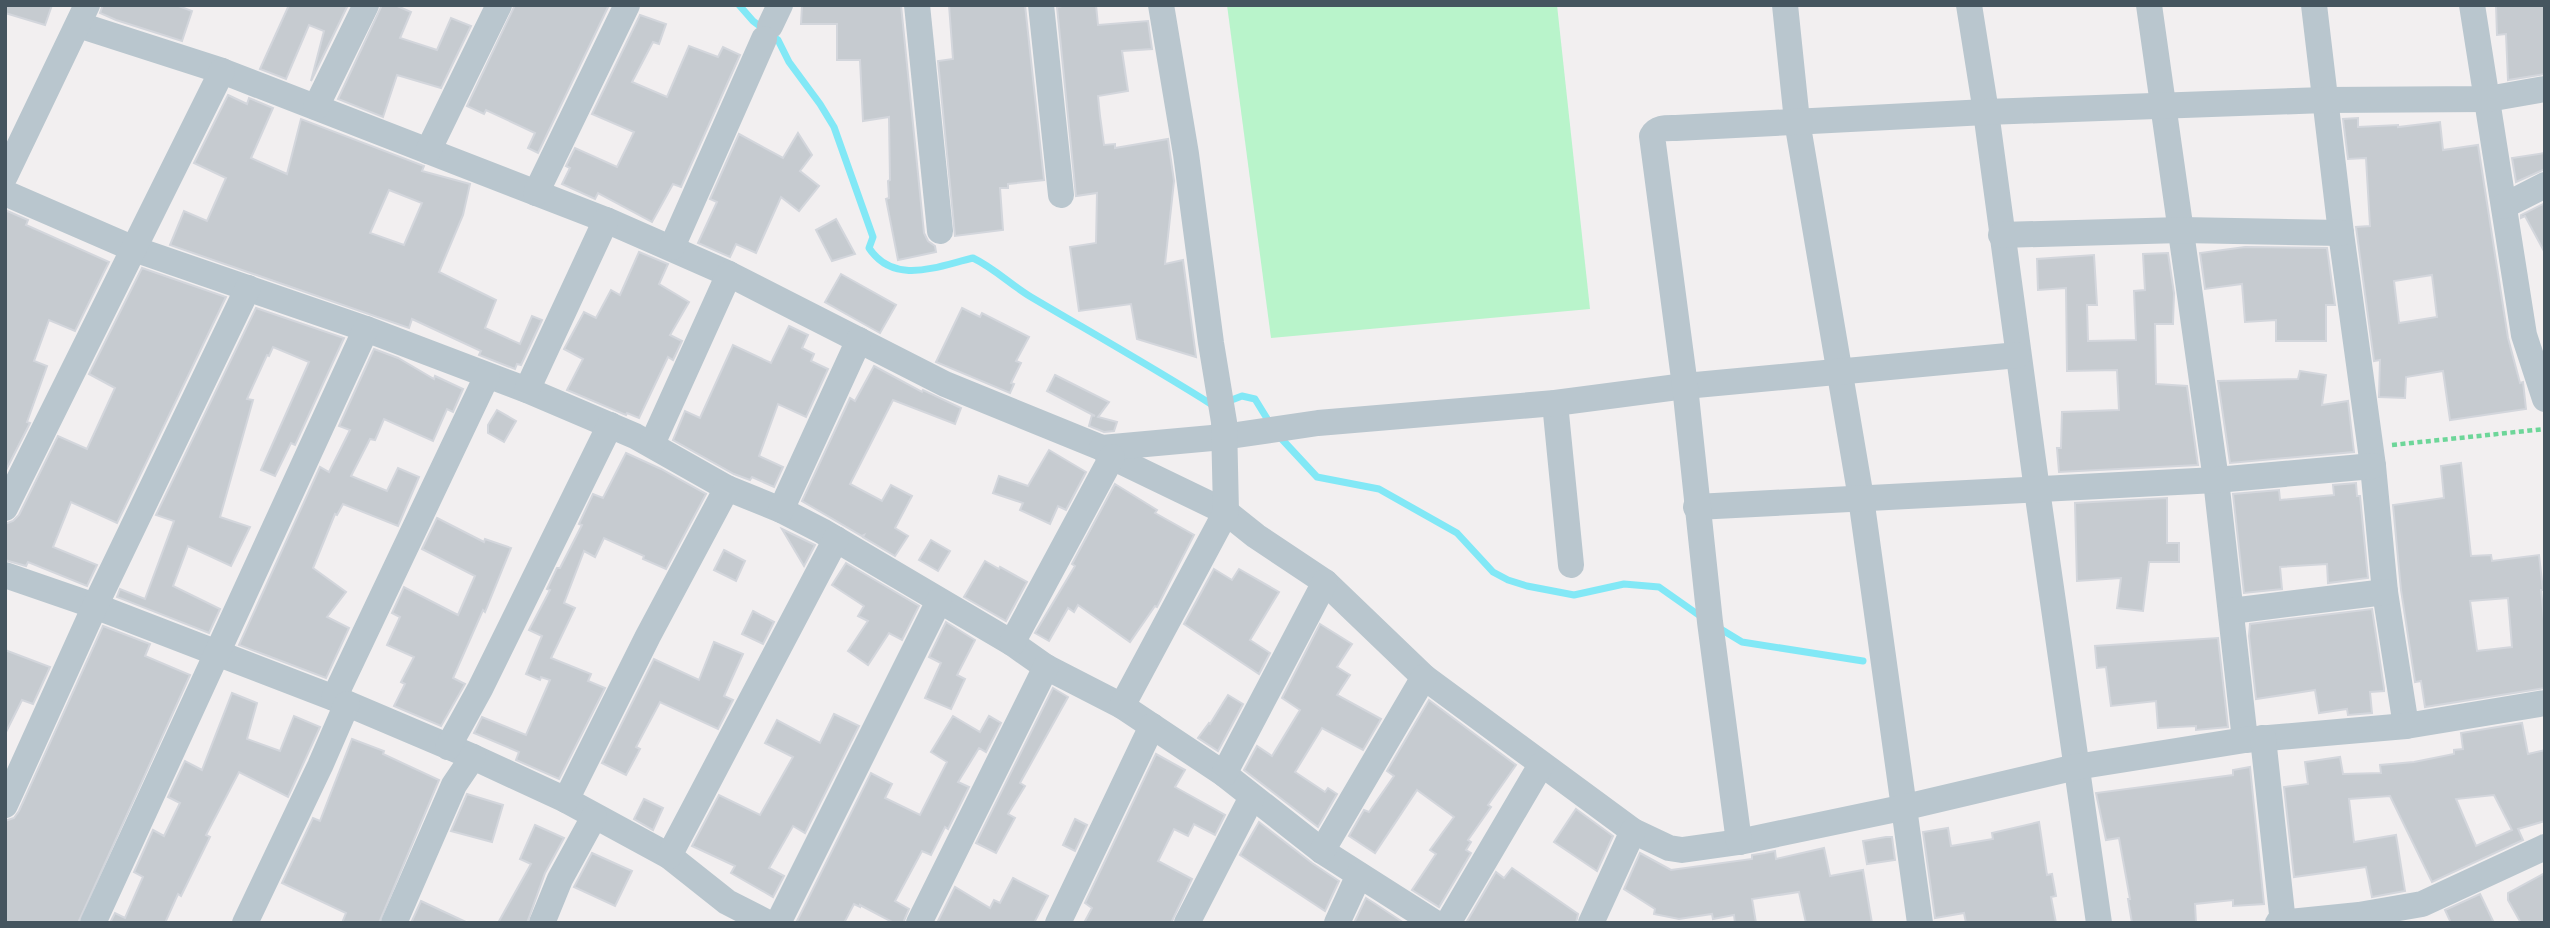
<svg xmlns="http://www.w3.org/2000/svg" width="2550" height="928" font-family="Commissioner,sans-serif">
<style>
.green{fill:#b9f4cb}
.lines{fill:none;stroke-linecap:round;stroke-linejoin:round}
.stream{stroke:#82e8f6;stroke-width:7}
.building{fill:#c6cbd0;stroke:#d3d6dc;stroke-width:2;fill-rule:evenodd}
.path{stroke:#6dd699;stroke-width:4.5;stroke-dasharray:5 3.5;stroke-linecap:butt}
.street{stroke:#b9c6ce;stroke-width:26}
</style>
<rect width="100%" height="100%" fill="#f2eff0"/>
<!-- green -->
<path class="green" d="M1227,5H1557L1590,309L1271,338Z"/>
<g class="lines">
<!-- stream -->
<g class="stream">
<path d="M739,5L753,21L778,40L789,62L820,104L834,127L873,237L869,248C894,286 938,266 973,258C994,268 1011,285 1031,297C1092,333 1154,368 1214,406"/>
<path d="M1229,401L1242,396L1255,399L1271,425"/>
<path d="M1278,435L1317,477L1379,489L1457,533L1493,572L1508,580L1527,586L1574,595L1624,584L1659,587L1703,618"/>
<path d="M1719,628L1742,642L1863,661"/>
</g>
</g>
<!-- building -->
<g class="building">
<path d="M5,5H52L45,25L5,13Z"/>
<path d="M103,5H176L192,11L182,41L116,20L100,13Z"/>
<path d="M289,5H348L311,81L324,31L309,25L286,79L260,69Z"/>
<path d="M382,5H395L411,12L400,38L437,50L451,18L471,26L441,88L397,75L383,117L338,99Z"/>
<path d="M515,5H609L538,153L528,148L535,133L486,110L484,114L467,106Z"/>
<path d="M901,5L924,233L928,241L935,246L936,252L898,260L886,199L889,198L888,181L890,180L889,117L863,121L860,60H837V24H801L802,6Z"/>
<path d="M949,5H1025L1044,180L1008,184V188H1000L1003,230L955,236L938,61L953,59Z"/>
<path d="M1068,5H1096L1098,25L1148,21L1152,49L1122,51L1128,91L1098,96L1100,116L1104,145L1115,144V148L1168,139L1174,181L1165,264L1183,260L1196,357L1137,339L1131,304L1079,311L1070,247L1096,243L1097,193L1076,196L1057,7Z"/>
<path d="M2496,5H2545V74L2508,80L2506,34L2497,35Z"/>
<path d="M640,15L666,24L659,44L653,42L632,82L667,97L689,46L718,57L723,47L740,55L681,187L673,184L652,222L598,193L595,199L562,184L570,168L566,166L575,148L617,167L634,132L592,114Z"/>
<path d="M228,95L247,104L249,98L273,108L251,158L287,174L301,119L424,166L422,171L470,184L463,215L439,272L496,300L485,328L520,344L532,316L542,320L521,365L517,364L515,369L479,355L481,351L412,319L409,328L170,245L184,211L207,221L226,178L194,163ZM389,190L422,203L404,245L370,233Z"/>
<path d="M2358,118V127L2398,125V127L2440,122L2443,150L2478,145L2508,338L2520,383L2523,382L2526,409L2450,420L2443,371L2406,377L2405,398L2379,397L2380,360L2374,361L2356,227L2370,226L2366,158L2348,159L2343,119ZM2432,275L2437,317L2399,323L2394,281Z"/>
<path d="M798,133L812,155L800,171L819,186L799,211L781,197L756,253L736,244L730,257L698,243L717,202L710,199L739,134L783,158Z"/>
<path d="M2545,153V169L2516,182L2512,158Z"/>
<path d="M2545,203V253L2525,216L2521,218V215Z"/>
<path d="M5,210L28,220L26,225L109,262L75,331L49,320L34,361L47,366L27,422L30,423L5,472Z"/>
<path d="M836,219L855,254L832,261L816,230Z"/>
<path d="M2245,247L2327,248L2335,305H2326V341H2276V320L2245,322L2242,284L2205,289L2200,253Z"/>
<path d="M639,252L668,264L659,284L689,302L670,335L682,341L673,360L668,357L639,418L627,413L626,415L567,390L583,359L564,349L584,312L596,318L611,290L620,295Z"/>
<path d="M2168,253L2174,293L2173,324H2155L2156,384L2187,386L2198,465L2059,472L2057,448H2061L2062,412L2119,410L2117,370L2067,371L2066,288L2038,290L2037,259L2094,255L2097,305H2087L2088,341L2136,340L2134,291L2145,290L2143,254Z"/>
<path d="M142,268L226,297L117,523L71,502L53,547L97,565L87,586L28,562L26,566L5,560V524L13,521L19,515L58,436L87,449L115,388L89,374Z"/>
<path d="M841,274L896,305L880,333L825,302Z"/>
<path d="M256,308L344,338L295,445L291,443L275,476L261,470L309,362L273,347L269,356L267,355L247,399L253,400L220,517L250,527L231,566L188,546L173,586L220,609L209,633L117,597L120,589L145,599L174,521L156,515Z"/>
<path d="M962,308L980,317L982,313L1029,337L1016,361L1021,363L1011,383L1014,384L1010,393L936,362Z"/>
<path d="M789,326L808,335L802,348L814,354L811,361L828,369L806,417L778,404L759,456L783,467L774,487L752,477L750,480L734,474L673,440L685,411L700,418L733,345L771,363Z"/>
<path d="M374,349L398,358L434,379L435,376L463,389L453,412L447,409L433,441L384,419L375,440L370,439L351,476L387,491L398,468L419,477L398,526L343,504L337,515L335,514L313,568L346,592L327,617L349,628L326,678L239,645L320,467L329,472L350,430L339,426Z"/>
<path d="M874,366L922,392L923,390L961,408L955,424L893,400L850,484L882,501L891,485L912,496L895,528L908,536L895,556L863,537L864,535L862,536L802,501L850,398L855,401Z"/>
<path d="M2300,371L2326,375L2322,405L2348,401L2354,452L2230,463L2218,381L2298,379Z"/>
<path d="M1055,375L1109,402L1098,417L1117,422L1114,431L1104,432L1089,426L1092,415L1095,416L1047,391Z"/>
<path d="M497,410L516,421L504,442L488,433V425Z"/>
<path d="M1049,450L1086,472L1066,510L1058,506L1050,524L1020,510L1023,503L993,493L999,476L1028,486Z"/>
<path d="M626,453L661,469L706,494L666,569L643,559L644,556L604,538L595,557L584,551L564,603L575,608L551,658L591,674L588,681L605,688L559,779L516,760L519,752L474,733L482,717L526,735L550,680L541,677L540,680L526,674L542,636L529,630L550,590L547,589L557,568H560L582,525L579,524L593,494L603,498Z"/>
<path d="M2461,463L2471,556L2491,555L2492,561L2539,555L2543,590H2541L2545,629V688L2425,707L2421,681L2415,682L2401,590L2393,505L2444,498L2441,466ZM2508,598L2512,647L2477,651L2470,601Z"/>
<path d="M2356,483L2357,496H2360L2368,578L2328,583L2327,564L2280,567L2282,589L2244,593L2233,494L2279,490L2280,500L2334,495L2333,485Z"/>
<path d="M1115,484L1157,510L1155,513L1194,535L1157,607L1155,606L1130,642L1078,605L1074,612L1068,608L1049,641L1035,633L1075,566L1072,564Z"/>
<path d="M2167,498V543H2179V562H2149L2143,611L2117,608L2121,578L2077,581L2075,503Z"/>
<path d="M437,518L484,542L485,539L511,548L485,612L483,610L453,678L465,684L441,726L394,706L405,684L401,682L414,657L387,645L400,617L392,613L404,587L458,615L475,576L422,549Z"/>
<path d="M782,529L815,545L804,566Z"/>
<path d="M931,540L950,551L938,571L919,560Z"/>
<path d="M724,550L745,561L736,581L714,570Z"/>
<path d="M985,561L999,569L1000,567L1027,582L1006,621L964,597Z"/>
<path d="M846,563L919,606L902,640L889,633L868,665L848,651L868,621L858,616L864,606L832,585Z"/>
<path d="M1214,569L1232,580L1239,569L1279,592L1250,640L1270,653L1259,674L1184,624Z"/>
<path d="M2372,609L2384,688V691L2370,692L2372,713L2348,715L2347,709L2319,713L2315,690L2256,699L2249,636L2250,624Z"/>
<path d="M753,611L774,622L763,644L742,634Z"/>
<path d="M946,622L975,640L957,675L965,679L951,709L925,698L941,663L929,657Z"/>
<path d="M1320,624L1352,644L1337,667L1350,675L1337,695L1381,719L1363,750L1322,728L1295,772L1325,792L1328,788L1337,794L1318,827L1244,770L1257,746L1272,756L1300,710L1282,698Z"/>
<path d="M103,626L150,644L145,656L190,675L78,923H5V821L14,818L19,811Z"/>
<path d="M2218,638L2228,727L2196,730V726L2158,728L2156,701L2111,706L2106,667L2097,668L2095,646Z"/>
<path d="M714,642L743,654L724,696L733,700L718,729L660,702L636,747L640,749L626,775L602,763L654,659L699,680Z"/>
<path d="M5,650L50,667L33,704L22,700L5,734Z"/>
<path d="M1053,688L1068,697L1020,783L1025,786L1008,814L1015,818L996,853L976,843Z"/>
<path d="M232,693L257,703L247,739L280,751L294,716L320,727L288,797L239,772L206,835L210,837L181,896L178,894L165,923H110L115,913L125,918L143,877L134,872L153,830L164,836L180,803L168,797L185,761L202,770Z"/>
<path d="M1228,695L1243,704L1218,751L1198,738L1209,723L1210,724Z"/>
<path d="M1429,700L1516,765L1488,805L1491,807L1468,840L1471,842L1466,850L1471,853L1439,907L1412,890L1436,854L1430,850L1454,817L1417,790L1375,853L1349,836L1364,810L1369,812L1394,776L1387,771Z"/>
<path d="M834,714L859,726L805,833L793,826L769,868L784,876L773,897L731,873L735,866L692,846L719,795L760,815L793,757L765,743L777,720L820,743Z"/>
<path d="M953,716L980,732L989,716L1001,723L986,752L979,748L958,782L969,787L948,829L945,827L931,855L922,851L895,901L909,909L903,923H894L860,905V907L854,904L844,923H796L871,773L892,784L885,798L920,815L947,762L931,752Z"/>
<path d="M2522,723L2528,754L2545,750V821L2518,829L2523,840L2432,882L2390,796L2349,799L2354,842L2396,835L2405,891L2372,897L2366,867L2294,877L2284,787L2308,784L2305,762L2340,757L2343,774L2381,773L2380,765L2414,762L2454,754V750L2463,749L2461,733ZM2494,795L2512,830L2476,846L2456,799Z"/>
<path d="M352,739L384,751L383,754L439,780L379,923H342L346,913L282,883L313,818L320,821Z"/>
<path d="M1156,754L1185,770L1175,787L1225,815L1215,835L1194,824L1188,836L1174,829L1158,861L1192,879L1171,923H1084L1092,908L1085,903Z"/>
<path d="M2250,767L2264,904L2233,906V900L2195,904L2196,923H2132L2128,899H2130L2119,838L2106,840L2096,793L2233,775V770Z"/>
<path d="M467,794L503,805L492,842L451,831Z"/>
<path d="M644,799L663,808L653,830L634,819Z"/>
<path d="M1576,809L1613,836L1597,871L1554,842Z"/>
<path d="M1075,819L1087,825L1075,851L1063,845Z"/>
<path d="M1259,822L1312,863L1339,881L1325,911L1240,855Z"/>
<path d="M2039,822L2047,875L2052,874L2056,896L2051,897L2056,923H1966L1964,913L1935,918L1923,832L1948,828L1951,846L1993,839L1992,833Z"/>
<path d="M535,825L564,838L545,873L527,923H498L531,864L520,859Z"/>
<path d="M1886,837H1892L1895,860L1867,864L1863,841Z"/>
<path d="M1824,848L1830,876L1863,870L1872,923H1806L1799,892L1752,899L1756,923H1735L1734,915L1713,919L1712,914L1679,919L1654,914L1655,909L1624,889L1640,853L1671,870L1752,859V855L1765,853L1775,851L1776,859Z"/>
<path d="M592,853L632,871L615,906L574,887Z"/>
<path d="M1512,868L1578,914L1576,923H1466L1496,872L1504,878Z"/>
<path d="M2545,873V923H2521L2508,900V893Z"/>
<path d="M1013,878L1048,896L1035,921L1037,923H937L955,887L990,908L994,900L1000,903Z"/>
<path d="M2480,894L2494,923H2451L2445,910Z"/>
<path d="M1366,898L1374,903L1404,923H1354Z"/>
<path d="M421,901L468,923H411Z"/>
</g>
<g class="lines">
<!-- path -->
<path class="path" d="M2392,445L2545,429"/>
<!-- street -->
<g class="street">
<path d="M917,5L940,231"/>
<path d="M1041,5L1061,195"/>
<path d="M1785,5L1797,121L1861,498L1920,923"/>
<path d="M1969,5L1986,112L2037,490L2099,923"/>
<path d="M2149,5L2216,480L2245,740"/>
<path d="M2314,5L2341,233L2373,466L2385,592L2406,726"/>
<path d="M2472,5L2524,335L2545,399"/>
<path d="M79,25L222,71L606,220L729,274L945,384L1102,448L1112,457L1226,512L1256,536L1325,582L1424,677L1633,831L1669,848L1682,850L1739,842L1906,807L2076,767L2245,740L2406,726L2545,703"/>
<path d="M770,26L780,5"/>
<path d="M316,107L366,5"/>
<path d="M428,151L499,5"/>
<path d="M5,176L87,5"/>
<path d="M5,193L134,249L366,329L527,390L635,436L727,488L781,510L822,531L1012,643L1046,667L1122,706L1224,774L1322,851L1435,923"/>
<path d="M536,193L627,5"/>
<path d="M2504,206L2545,185"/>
<path d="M2001,235L2181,230L2341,233"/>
<path d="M672,247L764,39"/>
<path d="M527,390L606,220"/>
<path d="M1555,403L1571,565"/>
<path d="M652,444L729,274"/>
<path d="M1102,448L1223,437L1318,423L1555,403L1685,386L2018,355"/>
<path d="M1696,507L2216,480L2373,466"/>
<path d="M5,508L222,71"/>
<path d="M781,510L859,340"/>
<path d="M5,575L95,606L217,653L334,698L473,757L566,800L669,856L727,902L768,923"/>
<path d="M2231,611L2385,592"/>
<path d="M1012,643L1112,457"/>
<path d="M334,698L487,376"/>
<path d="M1122,706L1226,512L1224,422L1211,343L1186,154L1161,5"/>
<path d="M2263,738L2283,923"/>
<path d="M448,747L480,689L610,425"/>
<path d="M1224,774L1325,582"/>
<path d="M566,800L648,636L727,488"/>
<path d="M5,805L95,606L248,288"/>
<path d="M1739,842L1710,622L1685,386L1652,136C1657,127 1667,128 1676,128L1986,112L2325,100L2488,99L2545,89"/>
<path d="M1322,851L1424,677"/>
<path d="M669,856L836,539"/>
<path d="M93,923L366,329"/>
<path d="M245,923L320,766L347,704"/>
<path d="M394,923L454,785L473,757"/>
<path d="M542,923L560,879L594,817"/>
<path d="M778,923L939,601"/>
<path d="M919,923L1046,667"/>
<path d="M1058,923L1152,726"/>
<path d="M1187,923L1252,797"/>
<path d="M1337,923L1359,875"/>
<path d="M1448,923L1541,765"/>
<path d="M1591,923L1633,831"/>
<path d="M2278,923L2359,915L2422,904L2545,847"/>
</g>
</g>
<!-- border -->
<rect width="2550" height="928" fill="none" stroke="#45555f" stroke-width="14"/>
</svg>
